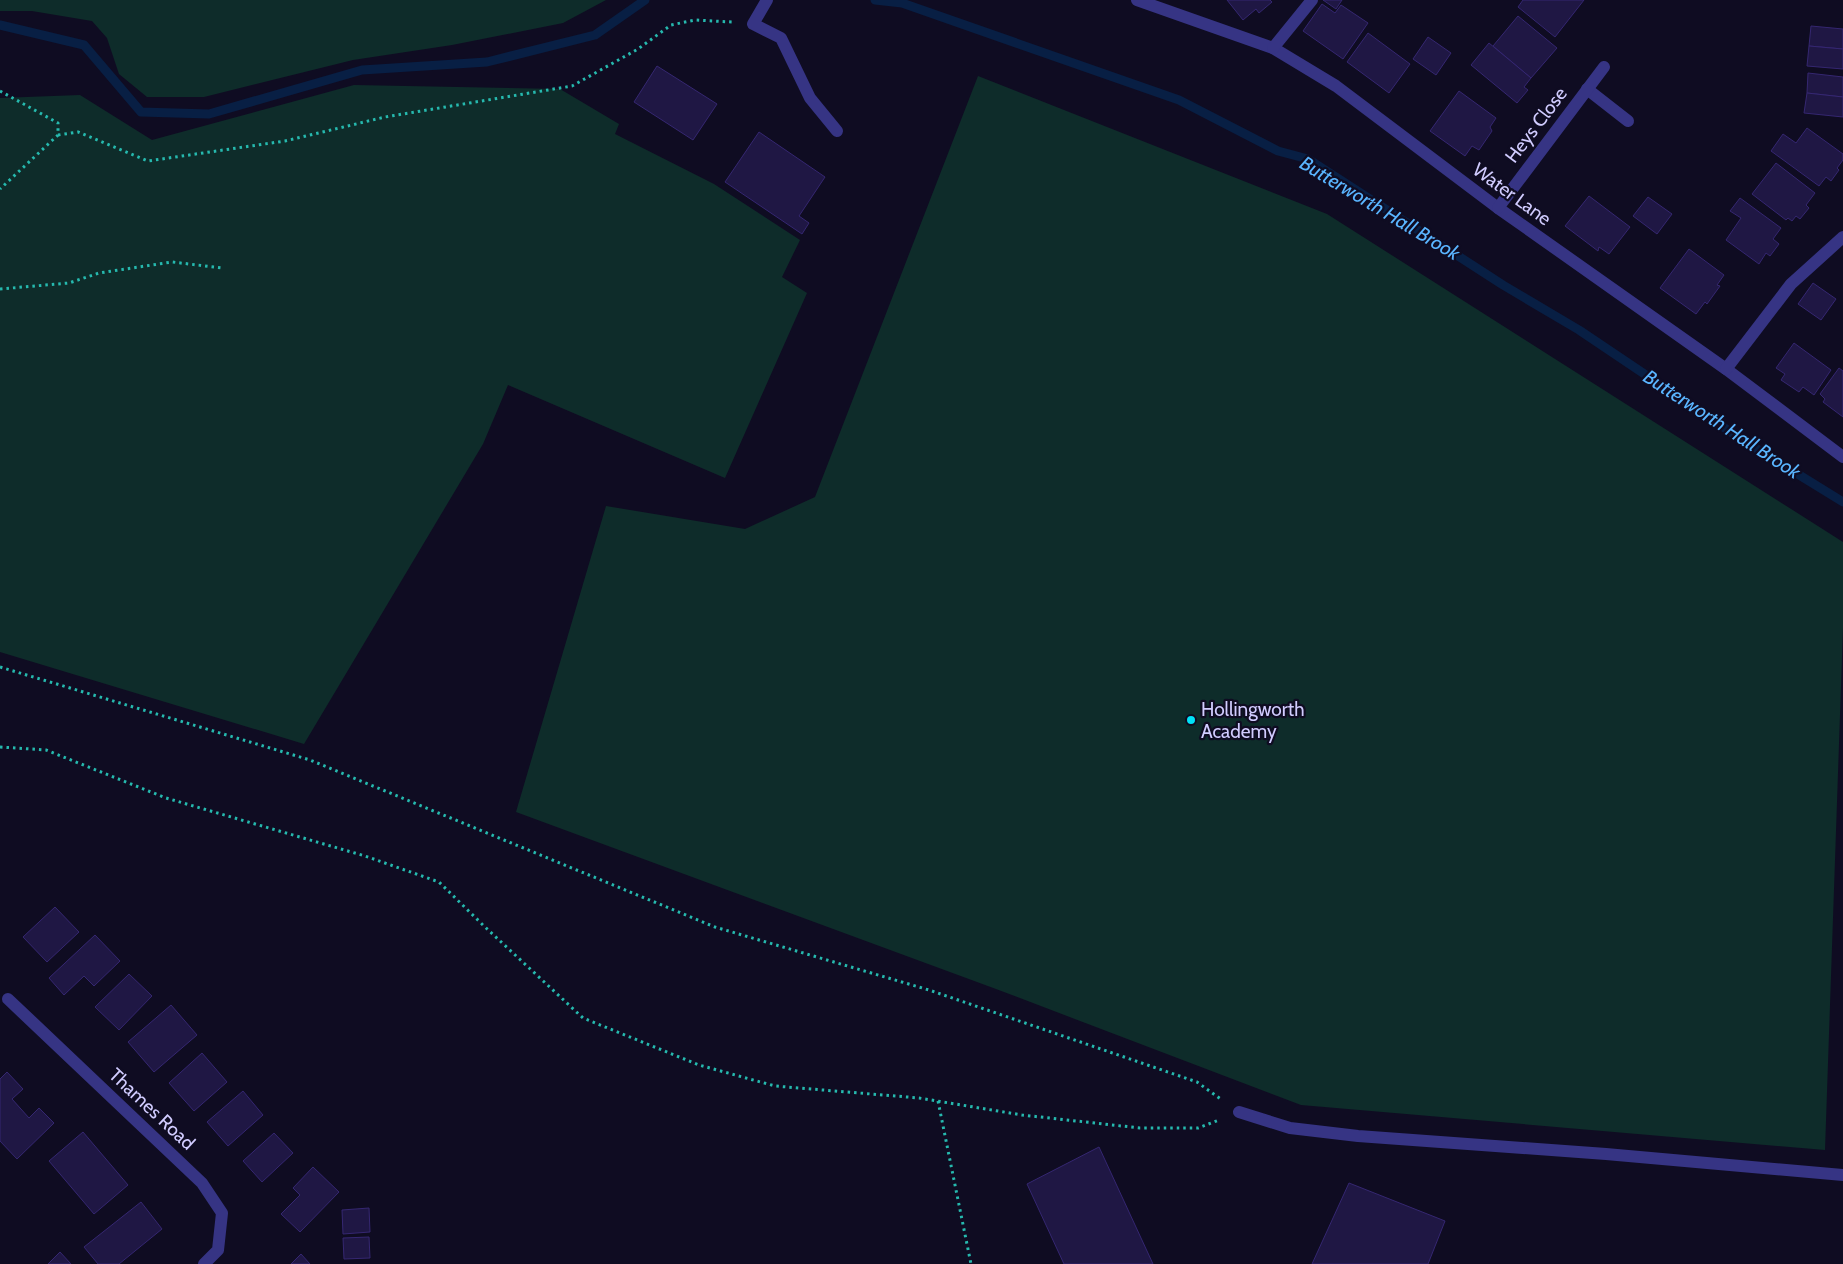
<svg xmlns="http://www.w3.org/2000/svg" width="1843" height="1264" font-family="Cabin,sans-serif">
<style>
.green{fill:#0e2c2a}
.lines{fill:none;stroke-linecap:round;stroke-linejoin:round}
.stream{stroke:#081f44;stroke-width:9}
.building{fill:#1f1744;stroke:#352771}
.path{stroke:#26b9ae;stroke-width:3;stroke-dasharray:2.5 4;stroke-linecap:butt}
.minor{stroke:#363484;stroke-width:12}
.poi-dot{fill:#00e2f7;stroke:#0f0c22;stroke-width:2}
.labels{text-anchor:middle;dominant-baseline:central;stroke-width:4.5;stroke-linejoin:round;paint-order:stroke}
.street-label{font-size:19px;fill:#d1ccff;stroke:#0f0c22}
.poi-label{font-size:19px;fill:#d1ccff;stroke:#0f0c22;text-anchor:start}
.water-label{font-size:20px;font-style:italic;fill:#5ab5ff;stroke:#0f0c22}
</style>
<rect width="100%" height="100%" fill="#0f0c22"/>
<!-- green -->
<g class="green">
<path d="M0,0H606L563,23L452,45L353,60L204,97H147L119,74L107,38L92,21L32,11H0Z"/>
<path d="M978,76L1327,214L1843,542V628L1825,1150L1301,1105L996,989L516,812L606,506L745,529L815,497Z"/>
<path d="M354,85L560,89L619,124L615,134L714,184L800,240L782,277L807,293L725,478L508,385L483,444L304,744L0,652V98L80,95L152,140Z"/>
</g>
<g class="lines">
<!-- stream -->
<g class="stream">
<path d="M875,0L902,3L1179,100L1278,151L1308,159L1503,285L1579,330L1741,439L1843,502"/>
<path d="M0,25L84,45L141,112L209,114L362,70L487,62L595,35L645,0"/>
</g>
</g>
<!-- building -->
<g class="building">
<path d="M1227,0H1270L1272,2L1259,13L1256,9L1243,20Z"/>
<path d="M1323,0H1342L1336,9Z"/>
<path d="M1523,0H1584L1555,37L1518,7Z"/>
<path d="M1322,4L1335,13L1341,5L1368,23L1343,59L1303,31Z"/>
<path d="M1518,16L1557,48L1531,78L1493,46Z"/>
<path d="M1811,26L1843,29V49L1809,46Z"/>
<path d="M1368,33L1410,64L1389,93L1347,62Z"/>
<path d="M1428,37L1451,53L1436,75L1413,59Z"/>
<path d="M1489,43L1531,78L1524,87L1528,90L1517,103L1471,65Z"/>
<path d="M1809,46L1843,49V69L1807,66Z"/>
<path d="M657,66L717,104L693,140L634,102Z"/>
<path d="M1808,73L1843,77V97L1807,93Z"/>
<path d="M1459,91L1496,118L1490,127L1492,131L1479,150L1472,146L1465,156L1430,131Z"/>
<path d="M1807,93L1843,97V117L1804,113Z"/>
<path d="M1807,128L1843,154V160L1837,168L1839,170L1831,181L1826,177L1819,186L1771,151L1783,134L1796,143Z"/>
<path d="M759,132L825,177L799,216L809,223L802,234L725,182Z"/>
<path d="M1776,163L1815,193L1806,205L1809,208L1800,219L1796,216L1792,221L1788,218L1786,220L1752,194Z"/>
<path d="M1589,196L1630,227L1609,254L1599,247L1598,251L1565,226Z"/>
<path d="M1648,197L1672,214L1657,234L1633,216Z"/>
<path d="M1740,198L1781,228L1773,239L1779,244L1770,256L1766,253L1759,264L1726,240L1741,218L1730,211Z"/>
<path d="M1689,249L1724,275L1717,285L1720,286L1707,304L1705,302L1696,314L1660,288Z"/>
<path d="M1813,283L1836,299L1821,320L1798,304Z"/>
<path d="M1794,343L1831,370L1814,395L1803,387L1799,392L1781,380L1785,374L1776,368Z"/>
<path d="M1839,368L1843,371V417L1823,402L1825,399L1820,394Z"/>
<path d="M55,907L79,932L47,962L23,937Z"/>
<path d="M95,935L120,961L94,986L84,976L64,995L49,978Z"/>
<path d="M129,974L152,996L119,1030L95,1007Z"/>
<path d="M171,1005L197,1035L154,1072L128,1042Z"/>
<path d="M202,1053L227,1082L194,1111L169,1083Z"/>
<path d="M7,1072L23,1089L12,1099L29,1118L39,1108L54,1123L17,1159L0,1141V1079Z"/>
<path d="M243,1091L263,1115L228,1146L207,1122Z"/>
<path d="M83,1132L128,1185L94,1214L49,1161Z"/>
<path d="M274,1133L293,1153L262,1182L243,1161Z"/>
<path d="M1099,1147L1153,1264H1064L1027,1184Z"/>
<path d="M313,1167L339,1192L300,1232L281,1214L300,1195L293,1188Z"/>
<path d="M1349,1183L1445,1221L1428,1264H1312Z"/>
<path d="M141,1202L162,1229L119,1264H98L84,1247Z"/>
<path d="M369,1208L370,1232L343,1234L342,1210Z"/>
<path d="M369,1237L370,1258L344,1259L343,1238Z"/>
<path d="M60,1252L71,1264H48Z"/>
<path d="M301,1254L310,1264H291Z"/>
</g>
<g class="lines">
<!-- path -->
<g class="path">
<path d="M0,91L58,123V135L0,189"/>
<path d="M58,135L78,132L148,161L285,141L385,117L572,86L638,49L671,25L695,20L732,22"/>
<path d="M0,289L69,283L99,273L172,262L223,268"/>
<path d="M0,667L310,760L715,927L929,990L1197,1082L1222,1100"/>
<path d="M0,747L46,750L166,798L365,856L439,882L485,927L583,1018L699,1065L775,1086L919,1098L1022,1115L1140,1128H1198L1219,1120"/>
<path d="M938,1101L971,1264"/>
</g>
<!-- minor -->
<g class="minor">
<path d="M767,0L753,24L781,38L810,98L837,131"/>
<path d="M1137,0L1273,48L1336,86L1498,208L1726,369L1843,457"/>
<path d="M1273,48L1312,0"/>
<path d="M1587,89L1628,121"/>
<path d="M1498,208L1604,67"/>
<path d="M1726,369L1791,284L1843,237"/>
<path d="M8,999L202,1183L222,1213L218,1250L204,1264"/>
<path d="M1239,1112L1290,1128L1358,1136L1606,1154L1843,1175"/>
</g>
</g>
<!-- markers -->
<circle class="poi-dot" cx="1191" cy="720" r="5"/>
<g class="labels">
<!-- street labels -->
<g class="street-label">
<text transform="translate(1536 125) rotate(-53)">Heys Close</text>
<text transform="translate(1512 194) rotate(36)">Water Lane</text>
<text transform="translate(152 1109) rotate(43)">Thames Road</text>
</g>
<!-- poi labels -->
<g class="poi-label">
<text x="1201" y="709">Hollingworth<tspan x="1201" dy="22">Academy</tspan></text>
</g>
<!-- water labels -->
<g class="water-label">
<text transform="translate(1380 208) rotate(31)">Butterworth Hall Brook</text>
<text transform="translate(1722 424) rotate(33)">Butterworth Hall Brook</text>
</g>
</g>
</svg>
